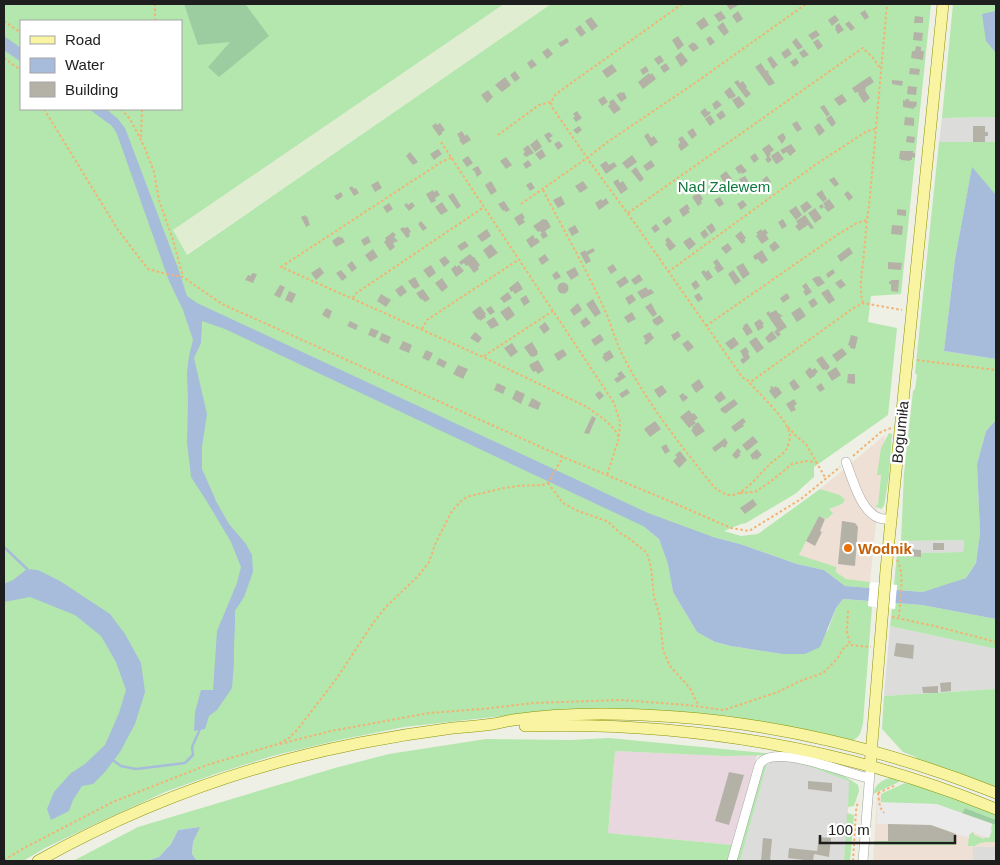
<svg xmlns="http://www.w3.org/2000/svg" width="1000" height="865" font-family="Arial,sans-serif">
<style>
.residential{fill:#dcdcdb}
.commercial{fill:#efe0d5}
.industrial{fill:#e8d7de}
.farmland{fill:#e0edd1}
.grass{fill:#b3e7ad;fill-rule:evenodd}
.forest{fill:#9bcda0}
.parking{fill:#eaeaea}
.water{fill:#a7bbdb}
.pier{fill:#fff}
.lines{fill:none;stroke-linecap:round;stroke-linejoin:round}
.stream{stroke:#a7bbdb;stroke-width:2.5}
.building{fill:#b4b2a7}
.minor-casing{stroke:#a5a5a5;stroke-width:10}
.major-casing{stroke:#8b9306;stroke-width:12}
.path{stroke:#f4b171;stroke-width:2;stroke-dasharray:2.5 2.5;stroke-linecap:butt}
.minor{stroke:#fff;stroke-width:9}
.major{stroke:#f8f4a1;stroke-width:11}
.food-dot{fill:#e8710a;stroke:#fff;stroke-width:2}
.labels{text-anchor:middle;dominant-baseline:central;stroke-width:4.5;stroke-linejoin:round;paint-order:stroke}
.park-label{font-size:15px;fill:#107941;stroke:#fff}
.street-label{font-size:15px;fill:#1e1e1e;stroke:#fff}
.food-label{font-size:15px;font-weight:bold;fill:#c56008;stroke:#fff;text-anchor:start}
</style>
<rect width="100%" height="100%" fill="#eeefe5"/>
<!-- residential -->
<g class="residential">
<path d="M996,117V142H939L942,118Z"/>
<path d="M964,540L963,552L921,553V557L904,556V553H897L901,541Z"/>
<path d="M890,626L996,649V689L884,696Z"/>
<path d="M778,758L811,767L850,781L844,861H740L767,763Z"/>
<rect x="973" y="847" width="23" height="14"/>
</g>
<!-- commercial -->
<g class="commercial">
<path d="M885,435L870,582L846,579L836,572L799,555L819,516L829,509L842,504L840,495L820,489Z"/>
<path d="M881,795L996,820V847H973V861H873L877,797Z"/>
</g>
<!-- industrial -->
<path class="industrial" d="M615,751L724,756L757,755L732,845L608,833Z"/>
<!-- farmland -->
<path class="farmland" d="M504,4H551L186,255L173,230Z"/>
<!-- grass -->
<g class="grass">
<path d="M4,4H184L189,16L230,42L219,77L247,4H504L173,230L187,255L551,4H931L901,294L871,296L868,322L897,328L888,415L814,467V477L795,494L746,523L741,524L724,531L741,536L758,534L820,489L840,495L845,500L842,504L829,509L833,513L827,519L819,516L799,555L836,567V572L846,579L870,582L869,588L845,586L824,570L797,564L740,544L713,537L643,526L659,539L669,566L673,592L697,632L715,642L731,646L782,654H805L828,630L836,608L843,599L868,601V606L872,607L863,723C861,732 860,738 851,741L791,729L556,713L493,717L404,727L339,740L276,755L218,773L165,792L93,825L45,848L23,861H4ZM21,21H181V109H21Z"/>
<path d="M953,4H996V117L942,118Z"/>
<path d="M939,142H996V195L972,168L955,259L944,351L996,359V420L986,431L977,464L980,533L976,563L966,578L947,585L923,592L897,590V585H894L897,553H904V556L920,557L921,553L963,552L964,540L901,541L904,474L913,391L915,389L917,375L915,373Z"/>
<path d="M889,433L892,434L889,476L884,506L881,509L875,506L878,505L881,475H877L881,448Z"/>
<path d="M896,603L922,605L996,619V649L890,626L892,608L895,609Z"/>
<path d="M996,689V788L915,760L916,757L903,752L882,729L884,696Z"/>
<path d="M609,738L784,755L724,756L615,751L608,833L732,845L728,861H197L192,854L193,842L199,827L178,830L171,844L159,857L146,861H73L138,827L335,768L389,754L486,739L571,740Z"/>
<path d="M778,758C784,759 792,759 798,760C816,763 844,774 858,785L859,791L854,806L848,807L849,781L811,767Z"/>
<path d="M767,763L740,861H734L761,769Z"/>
<path d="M895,777L900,778L899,782L873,794C876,782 884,779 895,777Z"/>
<path d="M909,780L996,813V820L965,808L962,813L936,804L881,803V794L905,783L907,784Z"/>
<path d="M847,813L854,815L850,861H844Z"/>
<path d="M992,824L996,825V842C989,842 980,841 975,846H968L969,835L972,832L974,833V835L984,839L985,837L989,838Z"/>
<rect x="874" y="841" width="82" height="4"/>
</g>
<!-- forest -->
<g class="forest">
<path d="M184,4H247L246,5L269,36L219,77L208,67L230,42L198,45Z"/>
<path d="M965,808L996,820V825L962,813Z"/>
</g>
<!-- parking -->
<path class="parking" d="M877,802L936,804L992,824L991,829L992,831L989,838L972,832L969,835V838L931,825L877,824Z"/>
<!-- water -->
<g class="water">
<path d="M996,11V53L986,41L982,14Z"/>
<path d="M4,36L21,48V62L4,50Z"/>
<path d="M89,109H106L118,119L125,128L178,268L187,296L197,303L648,513L713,537L740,544L797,564L824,570L845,586L923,592L966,578L976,563L980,533L977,464L986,431L996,420V619L922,605L843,599L836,608L820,647L805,654H782L731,646L715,642L697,632L673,592L668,564L659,539L643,526L225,329L202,321L201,343L194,358L207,414L202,447V471L209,489L229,524L246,544L252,555L253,572L244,597L235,611V625L234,647V663L232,688L217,710L209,716L205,729L194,731L195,712L201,690H213L217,631L237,583L241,567L231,542L206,500L191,477L187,442L188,401L187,372L189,356L193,340L183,310L169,281L117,134L112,126Z"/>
<path d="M972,167L996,195V359L944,351L955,259Z"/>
<path d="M27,569L38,570L60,581L110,614L125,634L141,663L145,692L135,724L120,752L105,772L93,784L82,786L73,800L69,811L51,820L47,809L54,792L71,773L85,764L105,745L119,713L126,690L116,662L101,636L75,615L30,597L4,602V584L13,580Z"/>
<path d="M200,827L193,842L192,854L197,861H146L159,857L171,844L178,830Z"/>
</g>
<!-- pier -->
<path class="pier" d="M870,582L897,585L895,609L868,606Z"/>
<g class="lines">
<!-- stream -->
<g class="stream">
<path d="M201,470L214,499"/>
<path d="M4,547L27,569"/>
<path d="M114,761L121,766L136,769L185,763L193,755L192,747L200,729"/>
</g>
</g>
<!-- building -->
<g class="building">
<path d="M726,4H740L730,10Z"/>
<path d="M865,10L869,17L865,20L860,13Z"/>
<path d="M721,11L726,18L719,22L714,15Z"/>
<path d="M738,11L743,19L737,23L732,16Z"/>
<path d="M835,15L839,20L832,26L828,20Z"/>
<path d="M915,16L923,17V23H914Z"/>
<path d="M591,17L598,26L592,31L585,21Z"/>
<path d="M704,17L709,25L701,30L696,23Z"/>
<path d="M849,21L855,28L851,31L845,24Z"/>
<path d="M723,22L729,32L724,36L717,27Z"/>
<path d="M839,23L844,30L838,34L835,29L836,28L835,26Z"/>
<path d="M580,25L586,33L581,37L575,29Z"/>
<path d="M816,30L820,35L812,40L808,35Z"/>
<path d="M914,32L923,33L922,41L913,40Z"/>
<path d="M678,36L684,45L678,50L672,40Z"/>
<path d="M710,36L715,42L710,46L706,39Z"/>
<path d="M567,38L569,42L561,47L558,43Z"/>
<path d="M796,38L803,47L798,50L792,42Z"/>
<path d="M818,39L823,46L818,50L813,42Z"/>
<path d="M693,42L694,44L695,43L699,48L693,52L688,46Z"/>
<path d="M916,46L921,47V51H924L923,60L911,58L912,51H915Z"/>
<path d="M548,48L553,54L547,59L542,52Z"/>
<path d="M788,48L792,54L785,59L781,53Z"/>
<path d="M804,49L809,55L803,58L799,53Z"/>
<path d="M681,52L688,61L681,67L675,57Z"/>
<path d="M660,55L664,61L658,65L654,59Z"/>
<path d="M771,56L778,65L773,69L767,59Z"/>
<path d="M796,58L799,63L794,67L790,62Z"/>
<path d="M532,59L537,65L531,69L527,63Z"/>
<path d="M666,63L670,69L664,73L660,67Z"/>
<path d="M761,63L766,71L767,70L769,72L768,73L775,83L769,86L755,67Z"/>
<path d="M612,64L617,71L607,78L602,71Z"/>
<path d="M646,66L649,71L643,75L640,70Z"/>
<path d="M910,68L920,69L919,75L909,74Z"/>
<path d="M515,71L520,78L515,82L510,75Z"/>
<path d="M649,73L650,75L652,73L656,79L643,89L638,82Z"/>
<path d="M870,76L874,82L865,88L866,89L865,90L870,98L864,103L858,94H859L858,92L855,93L852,88Z"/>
<path d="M505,77L511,85L502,92L495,85Z"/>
<path d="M738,80L740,83L743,81L747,87L746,88L751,94L746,98L734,82Z"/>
<path d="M892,80L903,81L902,86L892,84Z"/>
<path d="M908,86L917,87L916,95L907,94Z"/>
<path d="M730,87L736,96L731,99V98L729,99L724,92Z"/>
<path d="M488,90L493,97L487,103L481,95Z"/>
<path d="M621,92L622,93L624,92L627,98L621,102L616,95Z"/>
<path d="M842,94L847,101L839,106L834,99Z"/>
<path d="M604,96L608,102L602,106L598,100Z"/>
<path d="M739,96L745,104L738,109L732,100Z"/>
<path d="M613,99L621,109L614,114L608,106L610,104L609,102Z"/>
<path d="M906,99H909V101L917,102L916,107H914V109L903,107V100L905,101Z"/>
<path d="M717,100L722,105L715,110L712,104Z"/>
<path d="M824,105L830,114L827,117L820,107Z"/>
<path d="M705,108L708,112L709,111L711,113L705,118L700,112Z"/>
<path d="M722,110L726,116L720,120L716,115Z"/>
<path d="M577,111L582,118L576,122L573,118L575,116L573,114Z"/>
<path d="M710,115L715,122L710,126L705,119Z"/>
<path d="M831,115L836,123L832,127L826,119Z"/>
<path d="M905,117L914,118V126L904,125Z"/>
<path d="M797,121L802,129L797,132L792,124Z"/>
<path d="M436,123L437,125L440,123L445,130L442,132V134L439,136L432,126Z"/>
<path d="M819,123L825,131L819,136L814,127Z"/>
<path d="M579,126L582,130L577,134L573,130Z"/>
<path d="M973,126H985V132H988V136H985V142H973Z"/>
<path d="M693,128L697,135L692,139L687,132Z"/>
<path d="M462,131L465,136L467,134L471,140L463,145L459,140L460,139L457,134Z"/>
<path d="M549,132L553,136L549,138L552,141L549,143L544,135Z"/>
<path d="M648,133L651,138L654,136L658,142L651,147L644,136Z"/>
<path d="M783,133L786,138L782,144L777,137Z"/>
<path d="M682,136L689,145L681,151L678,146L680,142L678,139Z"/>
<path d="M907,136L915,137L914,143L906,142Z"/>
<path d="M537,139L542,147L535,152L530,145Z"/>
<path d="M559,141L563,146L558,150L554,144Z"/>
<path d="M769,144L774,150L770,153L771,155L769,156L772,160L768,163L765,159L767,158L766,155L762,149Z"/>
<path d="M791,144L796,151L790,156L787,152L783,154L780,150Z"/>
<path d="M528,145L534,153L526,157L523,154L525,152L523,149Z"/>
<path d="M438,149L442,154L434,160L430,154Z"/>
<path d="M542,149L546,156L540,160L535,154Z"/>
<path d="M778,151L784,159L777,164L775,163L771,156Z"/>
<path d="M900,151H913V153H915V158L912,157V160H910V161L901,160V159H899Z"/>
<path d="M410,152L418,162L413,165L406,156Z"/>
<path d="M755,153L759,159L754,163L750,157Z"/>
<path d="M632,155L637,162L627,169L622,163Z"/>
<path d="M468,156L473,163L467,167L462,160Z"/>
<path d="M506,157L512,165L506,169L500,161Z"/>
<path d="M528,160L532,165L526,169L523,164Z"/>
<path d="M651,160L655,166L647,171L643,166Z"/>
<path d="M606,161L609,165L614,162L617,166L606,174L600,165Z"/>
<path d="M741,164L747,171L742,174L741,172L739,174L735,168Z"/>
<path d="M478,166L482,173L477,177L475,172L472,169Z"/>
<path d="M636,167L644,179L640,182L631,171Z"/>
<path d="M726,171L732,179L725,184L720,176Z"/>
<path d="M745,176L749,182L743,186L739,179Z"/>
<path d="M767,176L771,182L766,185L762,180Z"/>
<path d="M834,177L839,184L835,187L829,180Z"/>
<path d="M618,179L620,183L623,181L628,189L621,194L613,182Z"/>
<path d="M378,181L382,188L375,192L371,185Z"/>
<path d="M491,181L497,191L491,195L485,185Z"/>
<path d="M583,181L588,188L580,193L575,186Z"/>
<path d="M531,182L535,188L530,191L526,185Z"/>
<path d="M715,183L719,191L715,194L714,191L712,192L709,187Z"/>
<path d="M352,186L354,189L356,188L359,193L354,196L349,188Z"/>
<path d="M433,190L434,192L437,190L440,195L435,198L436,201L431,203L426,194Z"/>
<path d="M822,190L827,199L823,202L816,194Z"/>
<path d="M848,191L853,197L849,201L844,194Z"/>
<path d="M341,192L343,196L338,200L336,199L334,196Z"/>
<path d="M699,192L703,199L701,201L702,203L698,206L692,197Z"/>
<path d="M453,193L461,206L457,209L448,196Z"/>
<path d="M561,196L565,204L558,208L553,200Z"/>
<path d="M720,197L724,204L719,207L714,200Z"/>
<path d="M606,198L609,203L599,210L595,203L601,199L602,201Z"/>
<path d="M829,199L835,207L828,212L824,207L821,209L819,206L822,204L824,207L825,206L823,203Z"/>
<path d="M743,200L747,205L741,210L737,204Z"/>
<path d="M504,201L510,210L506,212L504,210L503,211L498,204Z"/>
<path d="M807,201L812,207L804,213L800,206Z"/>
<path d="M412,202L415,206L409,211L404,205L407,203L408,205Z"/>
<path d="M442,202L448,211L441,215L435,207Z"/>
<path d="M389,203L393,209L387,213L383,207Z"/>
<path d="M687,204L690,209L688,210L690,212L683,217L679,210Z"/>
<path d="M796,206L802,215L796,220L789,211Z"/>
<path d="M815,208L822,218L815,223L808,213Z"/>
<path d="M897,209L906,210V216L897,215Z"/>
<path d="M522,213L525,218L523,219L525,222L519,226L514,218Z"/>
<path d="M305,215L306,217L307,216L310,225L306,227L301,217Z"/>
<path d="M805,215L814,228L811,229L808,225L799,231L795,226L798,224L796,221Z"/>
<path d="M669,216L672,221L666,226L662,221Z"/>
<path d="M543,219L547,220L551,227L545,231L548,236L543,239L540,234L542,233L540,231L538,232L533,226Z"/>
<path d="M783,219L787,226L782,229L778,222Z"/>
<path d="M421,221L427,228L423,231L418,224Z"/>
<path d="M712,223L716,230L711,234L706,227Z"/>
<path d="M656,224L660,229L655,233L651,228Z"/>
<path d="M575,225L579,232L572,236L568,229Z"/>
<path d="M892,225L903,226L902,235L891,234Z"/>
<path d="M403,227L404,228L408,227L411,232L409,233L410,236L407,238L400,229Z"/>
<path d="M487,229L491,236L482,242L477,236Z"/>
<path d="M705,229L709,235L704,239L700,233Z"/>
<path d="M761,229L762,231L765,229L768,233L766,235L769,239L762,244L756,236L758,234L756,233Z"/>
<path d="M741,231L746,238L744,240L746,241L742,244L735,236Z"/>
<path d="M393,232L396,235L394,237L398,241L393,243L395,247L390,251L384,242L386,240L385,238Z"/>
<path d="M533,235L535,239L537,238L540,242L531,248L526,240Z"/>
<path d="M339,236L340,238L342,237L345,242L336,247L332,241Z"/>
<path d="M368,236L371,242L364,246L361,240Z"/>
<path d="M668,237L676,246L670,251L665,244L667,243L665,240Z"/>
<path d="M690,237L696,244L689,250L683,242Z"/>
<path d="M465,241L469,246L461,251L457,246Z"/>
<path d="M775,241L780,247L773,252L769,246Z"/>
<path d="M728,243L732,249L726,254L721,248Z"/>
<path d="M491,244L498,253L489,259L483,250Z"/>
<path d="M849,247L853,253L841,262L837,256Z"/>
<path d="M593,248L595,251L588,255L591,261L586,264L580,253L585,250L586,252Z"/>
<path d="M373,249L378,257L370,262L365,255Z"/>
<path d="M762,250L768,260L762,264L758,259L755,260L753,256Z"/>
<path d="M470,254L473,257H474L480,265L478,267L479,269L474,273L468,265L466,266L464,263L461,265L459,262Z"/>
<path d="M545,254L549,260L542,265L538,259Z"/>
<path d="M445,256L450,262L444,267L439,260Z"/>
<path d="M717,259L724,269L718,273L714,267L716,266L713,262Z"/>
<path d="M352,261L357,268L352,272L347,265Z"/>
<path d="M888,262L902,263L901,270L888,269Z"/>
<path d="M743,263L750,274L743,279L736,267Z"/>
<path d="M613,264L617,270L611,274L607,268Z"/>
<path d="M431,265L436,273L429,278L423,270Z"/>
<path d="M456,265V267L459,265L464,271L456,277L451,269Z"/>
<path d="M320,267L324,273L316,280L311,273Z"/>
<path d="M575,267L579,275L571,280L566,272Z"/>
<path d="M833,269L835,273L828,278L826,274Z"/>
<path d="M341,270L347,277L342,281L336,273Z"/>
<path d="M704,270L706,272L708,270L713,277L707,281L701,272Z"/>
<path d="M733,270L741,281L735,285L728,274Z"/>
<path d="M557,271L561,277L555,280L552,275Z"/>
<path d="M252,273L257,274L253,283L245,280L248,275L251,276Z"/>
<path d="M639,274L643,280L635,285L631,280Z"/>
<path d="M625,276L629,282L620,288L616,282Z"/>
<path d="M817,276L818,277L820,276L821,278L825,283L818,287L812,279Z"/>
<path d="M415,277L420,286L415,289L414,288H413L408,281Z"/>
<path d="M442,278L448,287L442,292L435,283Z"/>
<path d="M841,279L846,285L840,289L835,283Z"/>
<path d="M696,280L700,286L695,290L691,284Z"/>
<path d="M892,280H899L898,292L891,291V284H889V282Z"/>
<path d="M518,281L523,289L515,294L513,291L511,292L509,288Z"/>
<circle cx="563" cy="288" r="5.5"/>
<path d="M806,283L812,292L806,296L803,291L805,290L802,286Z"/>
<path d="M280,285L285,287L280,298L274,295Z"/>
<path d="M402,285L407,292L400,297L395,290Z"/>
<path d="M646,287L648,290L651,289L654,293L642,299L637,292Z"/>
<path d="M423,289L430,299L425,302L422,299L421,300L416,293Z"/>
<path d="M828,289L835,300L829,304L821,293Z"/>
<path d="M289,291L296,294L292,303L285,300Z"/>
<path d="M508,292L512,298L504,303L500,298Z"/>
<path d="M699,293L703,299L698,302L694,296Z"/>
<path d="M787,293L790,298L783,303L780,298Z"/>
<path d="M381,294L391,300L386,307L377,301Z"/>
<path d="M632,294L636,300L629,305L625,298Z"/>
<path d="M526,295L530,302L524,306L520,299Z"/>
<path d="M814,298L818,304L812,308L808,302Z"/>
<path d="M593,299L601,313L595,317L586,304Z"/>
<path d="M578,303L582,310L574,316L570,310Z"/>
<path d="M651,303L657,314L653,317L645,307Z"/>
<path d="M480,306L486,314L485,315L486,317L480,321L479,319L478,320L472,312Z"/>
<path d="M491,306L495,312L490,315L486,309Z"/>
<path d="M509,306L515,315L507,321L500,312Z"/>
<path d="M800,307L806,316L797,322L791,313Z"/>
<path d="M326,308L332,311L329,319L322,315Z"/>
<path d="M776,310L778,313L783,316L780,317L787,327L779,332L781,334L778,337L774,332L777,329L766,313L769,311L770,313Z"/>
<path d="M632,312L636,319L628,323L624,317Z"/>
<path d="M660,315L664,321L657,326L656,324L655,325L652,320Z"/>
<path d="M494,317L499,325L491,329L486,322Z"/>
<path d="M586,317L591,323L584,328L580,322Z"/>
<path d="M760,319L764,324L762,325L764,327L758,331L754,323Z"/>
<path d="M350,321L358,325L356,330L347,326Z"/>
<path d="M545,322L550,329L544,334L539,327Z"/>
<path d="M747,323L753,332L747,336L742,328L744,327L743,326Z"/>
<path d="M371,328L379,331L375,338L368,335Z"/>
<path d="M678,331L681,336L674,341L671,335Z"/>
<path d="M772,331L777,338L769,343L765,338Z"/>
<path d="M475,332L482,338L478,343L470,338Z"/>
<path d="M650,332L654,338L646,345L644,343L646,341L643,336Z"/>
<path d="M382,333L391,337L388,344L379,340Z"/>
<path d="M600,334L604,340L595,346L591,340Z"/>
<path d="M851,335L858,337L855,349L850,348V346L848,345Z"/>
<path d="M734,337L739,344L731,350L725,343Z"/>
<path d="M756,337L764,348L757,353L749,342Z"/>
<path d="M688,340L694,347L688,352L682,344Z"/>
<path d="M403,341L412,345L409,353L399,349Z"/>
<path d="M532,342L538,352L537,353L538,354L534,357L533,356L531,357L524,347Z"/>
<path d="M512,343L518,352L511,357L504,348Z"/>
<path d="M746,347L749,352L748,353L750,358L743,364L740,360L744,357L742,356V354L740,351Z"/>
<path d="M842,348L847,354L837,362L832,355Z"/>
<path d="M563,349L567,355L558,361L554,354Z"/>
<path d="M426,350L433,353L429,361L422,358Z"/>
<path d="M610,350L614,357L606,362L602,357L604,356L603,354Z"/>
<path d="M822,356L830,367L826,371L825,369L823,370L816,360Z"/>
<path d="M439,358L447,362L444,368L436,364Z"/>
<path d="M538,360L544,370L538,374L536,371L533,372L529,365Z"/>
<path d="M458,365L468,369L463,379L453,374Z"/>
<path d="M810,367L812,370L815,368L818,372L815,374L816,375L810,379L805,372Z"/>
<path d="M836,367L841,375L832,381L827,373Z"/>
<path d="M621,371L626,377L617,383L614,379L619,376L617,374Z"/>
<path d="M848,374H855V384L847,383Z"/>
<path d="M699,379L704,387L696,393L691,385Z"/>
<path d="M794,379L800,387L794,391L789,383Z"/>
<path d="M497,383L506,387L503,394L494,390Z"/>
<path d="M821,383L825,389L820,392L816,387Z"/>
<path d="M662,385L667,392L659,398L654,390Z"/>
<path d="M772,386L773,388L776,386L777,388L778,387L782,393L775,399L769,391L771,389L770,387Z"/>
<path d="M627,389L630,393L622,398L619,394Z"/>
<path d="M516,390L525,394L521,404L512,399Z"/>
<path d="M600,391L604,396L599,400L595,394Z"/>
<path d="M721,391L726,398L719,403L714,397Z"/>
<path d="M683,393L685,396L686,395L688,398L683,402L679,396Z"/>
<path d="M532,398L541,403L538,410L528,406Z"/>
<path d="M734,399L738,404L725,414L724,412L723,413L720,409Z"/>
<path d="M794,399L797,404L794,406L796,410L791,412L786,404Z"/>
<path d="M689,410L692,414L694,413L698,418L694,421L696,423L689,428L680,417Z"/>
<path d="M592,416L596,418L589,434L584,433Z"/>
<path d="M743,418L746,422L743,424L744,426L735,432L731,427Z"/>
<path d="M655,421L661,429L650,437L644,429Z"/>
<path d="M698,422L705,431L696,437L691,430L693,429L692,427Z"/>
<path d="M753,436L758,442L747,451L742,445Z"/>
<path d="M725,438L728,443L726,445L727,446L724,448L723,446L715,452L712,448Z"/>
<path d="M666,444L670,451L665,454L661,447Z"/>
<path d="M738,448L741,452L739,454L741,455L736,459L732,455Z"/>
<path d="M757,449L762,455L756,460L755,458L753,460L750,455Z"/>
<path d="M680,451L687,460L679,468L673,461L677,457L675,455Z"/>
<path d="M753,499L757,505L745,514L740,508Z"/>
<path d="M819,516L825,519L820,531L822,532L815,546L806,541Z"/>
<path d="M842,521L855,523L858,527L855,566L838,564Z"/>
<rect x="933" y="543" width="11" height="7"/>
<path d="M904,549L921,550V557L904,556Z"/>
<path d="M896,643L914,645L913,659L894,656Z"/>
<path d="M951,682V691L941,692L940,683Z"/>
<path d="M938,686V693H923L922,687Z"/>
<path d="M729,772L744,775L729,825L715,821Z"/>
<path d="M808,781L832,783V792L808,789Z"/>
<path d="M888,824L931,825L956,834V841H888Z"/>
<path d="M819,837L831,838L829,857L814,854L813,861L788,858L789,848L817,851Z"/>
<path d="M763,838L772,839L770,861H761Z"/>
</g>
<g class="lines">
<!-- minor casing -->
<g class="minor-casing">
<g id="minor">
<path d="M846,462C852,478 861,512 879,518C882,519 887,519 891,520"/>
<path d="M732,861L759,766C769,740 849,775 869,778"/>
<path d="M863,861L870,772"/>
</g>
</g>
<!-- major casing -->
<g class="major-casing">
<g id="major">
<path d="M525,726C685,721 848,748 996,809"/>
<path d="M870,767L886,570L943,4"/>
<path d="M38,861C138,805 247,765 360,743C391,737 422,732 453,728C467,727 480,726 493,724C500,723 506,721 513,720C564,712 625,713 677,717C786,725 895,753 996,793"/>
</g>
</g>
<!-- path -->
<g class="path">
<path d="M682,4L556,94L551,102L552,107L587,158L636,225L740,374C744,379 746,381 752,381L852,309L863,303L902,310"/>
<path d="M4,21L21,33"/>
<path d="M155,21V4"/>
<path d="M4,58L19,69L21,71"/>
<path d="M44,109L118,230L148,269L166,274L183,277L222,304L563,457L660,497L731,528L749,531L801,499L840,467"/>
<path d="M121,109L130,119L144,146L154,172L159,200L173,240L183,277"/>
<path d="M498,135L539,105L551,102"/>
<path d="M141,137L142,109"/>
<path d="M441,142L614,403L620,422L619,438L607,475"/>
<path d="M451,158L443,161L281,267L483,357L587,407L605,420L615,430L619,438"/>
<path d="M543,190C564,231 588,272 607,315C612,328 616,342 622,354C646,402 681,446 715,488C720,491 726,496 733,495C746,493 761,472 771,463C776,459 782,455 786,450C788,447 790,440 790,436C789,420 759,394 748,381"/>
<path d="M521,204L587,158L609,141L695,83L806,4"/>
<path d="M628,213L857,52L863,48L873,58L881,69"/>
<path d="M668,272L815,165L867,131L875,129"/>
<path d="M353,298L355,294L484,207"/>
<path d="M863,303C858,286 863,269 864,251C866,236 866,222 869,207L887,4"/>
<path d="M706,326L837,235L857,223L867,220"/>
<path d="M422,329L427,320L518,260"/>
<path d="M484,356L553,311"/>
<path d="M917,360L996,370"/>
<path d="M788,427L796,436L806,444L826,479"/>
<path d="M853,456L881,432L891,428"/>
<path d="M548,483L563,503L578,511L607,521L620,533L630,539L647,553L651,567L654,597L660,617L663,650L670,666L689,687L699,706"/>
<path d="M740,493L755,492L770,482L792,464L806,461L816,462"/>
<path d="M897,560C905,573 900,601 899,617"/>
<path d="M848,611L847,632L850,645"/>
<path d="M892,617L939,627L996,642"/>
<path d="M280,744L331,731L429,713L482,709L534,703L621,700L687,705L724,710L778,692L800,681L823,673L837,659L845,646L850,645L871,647"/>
<path d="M878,793L896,785"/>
<path d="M878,793L880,807L884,813"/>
<path d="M4,860L26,847L113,802L207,765L278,744L289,738L297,730L337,678L373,623L385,608L420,574L429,562L436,542L452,511L463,499L470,496L504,488L518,486L542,485L548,483L563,457"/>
<path d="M853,861L856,811L858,801"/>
</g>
<!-- minor -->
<use href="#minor" class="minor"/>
<!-- major -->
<use href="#major" class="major"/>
</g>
<!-- markers -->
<circle class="food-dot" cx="848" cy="548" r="5"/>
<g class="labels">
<!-- park labels -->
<g class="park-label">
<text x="724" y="186">Nad Zalewem</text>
</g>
<!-- street labels -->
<g class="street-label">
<text transform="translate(900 432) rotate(-84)">Bogumiła</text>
</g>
<!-- food labels -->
<g class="food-label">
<text x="858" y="548">Wodnik</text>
</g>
</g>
<!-- border -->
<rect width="1000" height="865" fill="none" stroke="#1e1e1e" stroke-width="10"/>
<!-- legend -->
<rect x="20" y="20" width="162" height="90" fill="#ffffff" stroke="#a5a5a5"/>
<rect x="30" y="36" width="25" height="8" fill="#f8f4a1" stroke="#a5a5a5"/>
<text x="65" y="45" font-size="15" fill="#1e1e1e">Road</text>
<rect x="30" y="58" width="25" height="15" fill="#a7bbdb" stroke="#a5a5a5"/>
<text x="65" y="70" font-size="15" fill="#1e1e1e">Water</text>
<rect x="30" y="82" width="25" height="15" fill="#b4b2a7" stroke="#a5a5a5"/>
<text x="65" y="95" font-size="15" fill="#1e1e1e">Building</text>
<!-- scale -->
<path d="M820 835v8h135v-8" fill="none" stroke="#1e1e1e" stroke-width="2.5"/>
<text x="828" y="835" font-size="15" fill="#1e1e1e" stroke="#ffffff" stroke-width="4" paint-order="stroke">100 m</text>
</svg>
